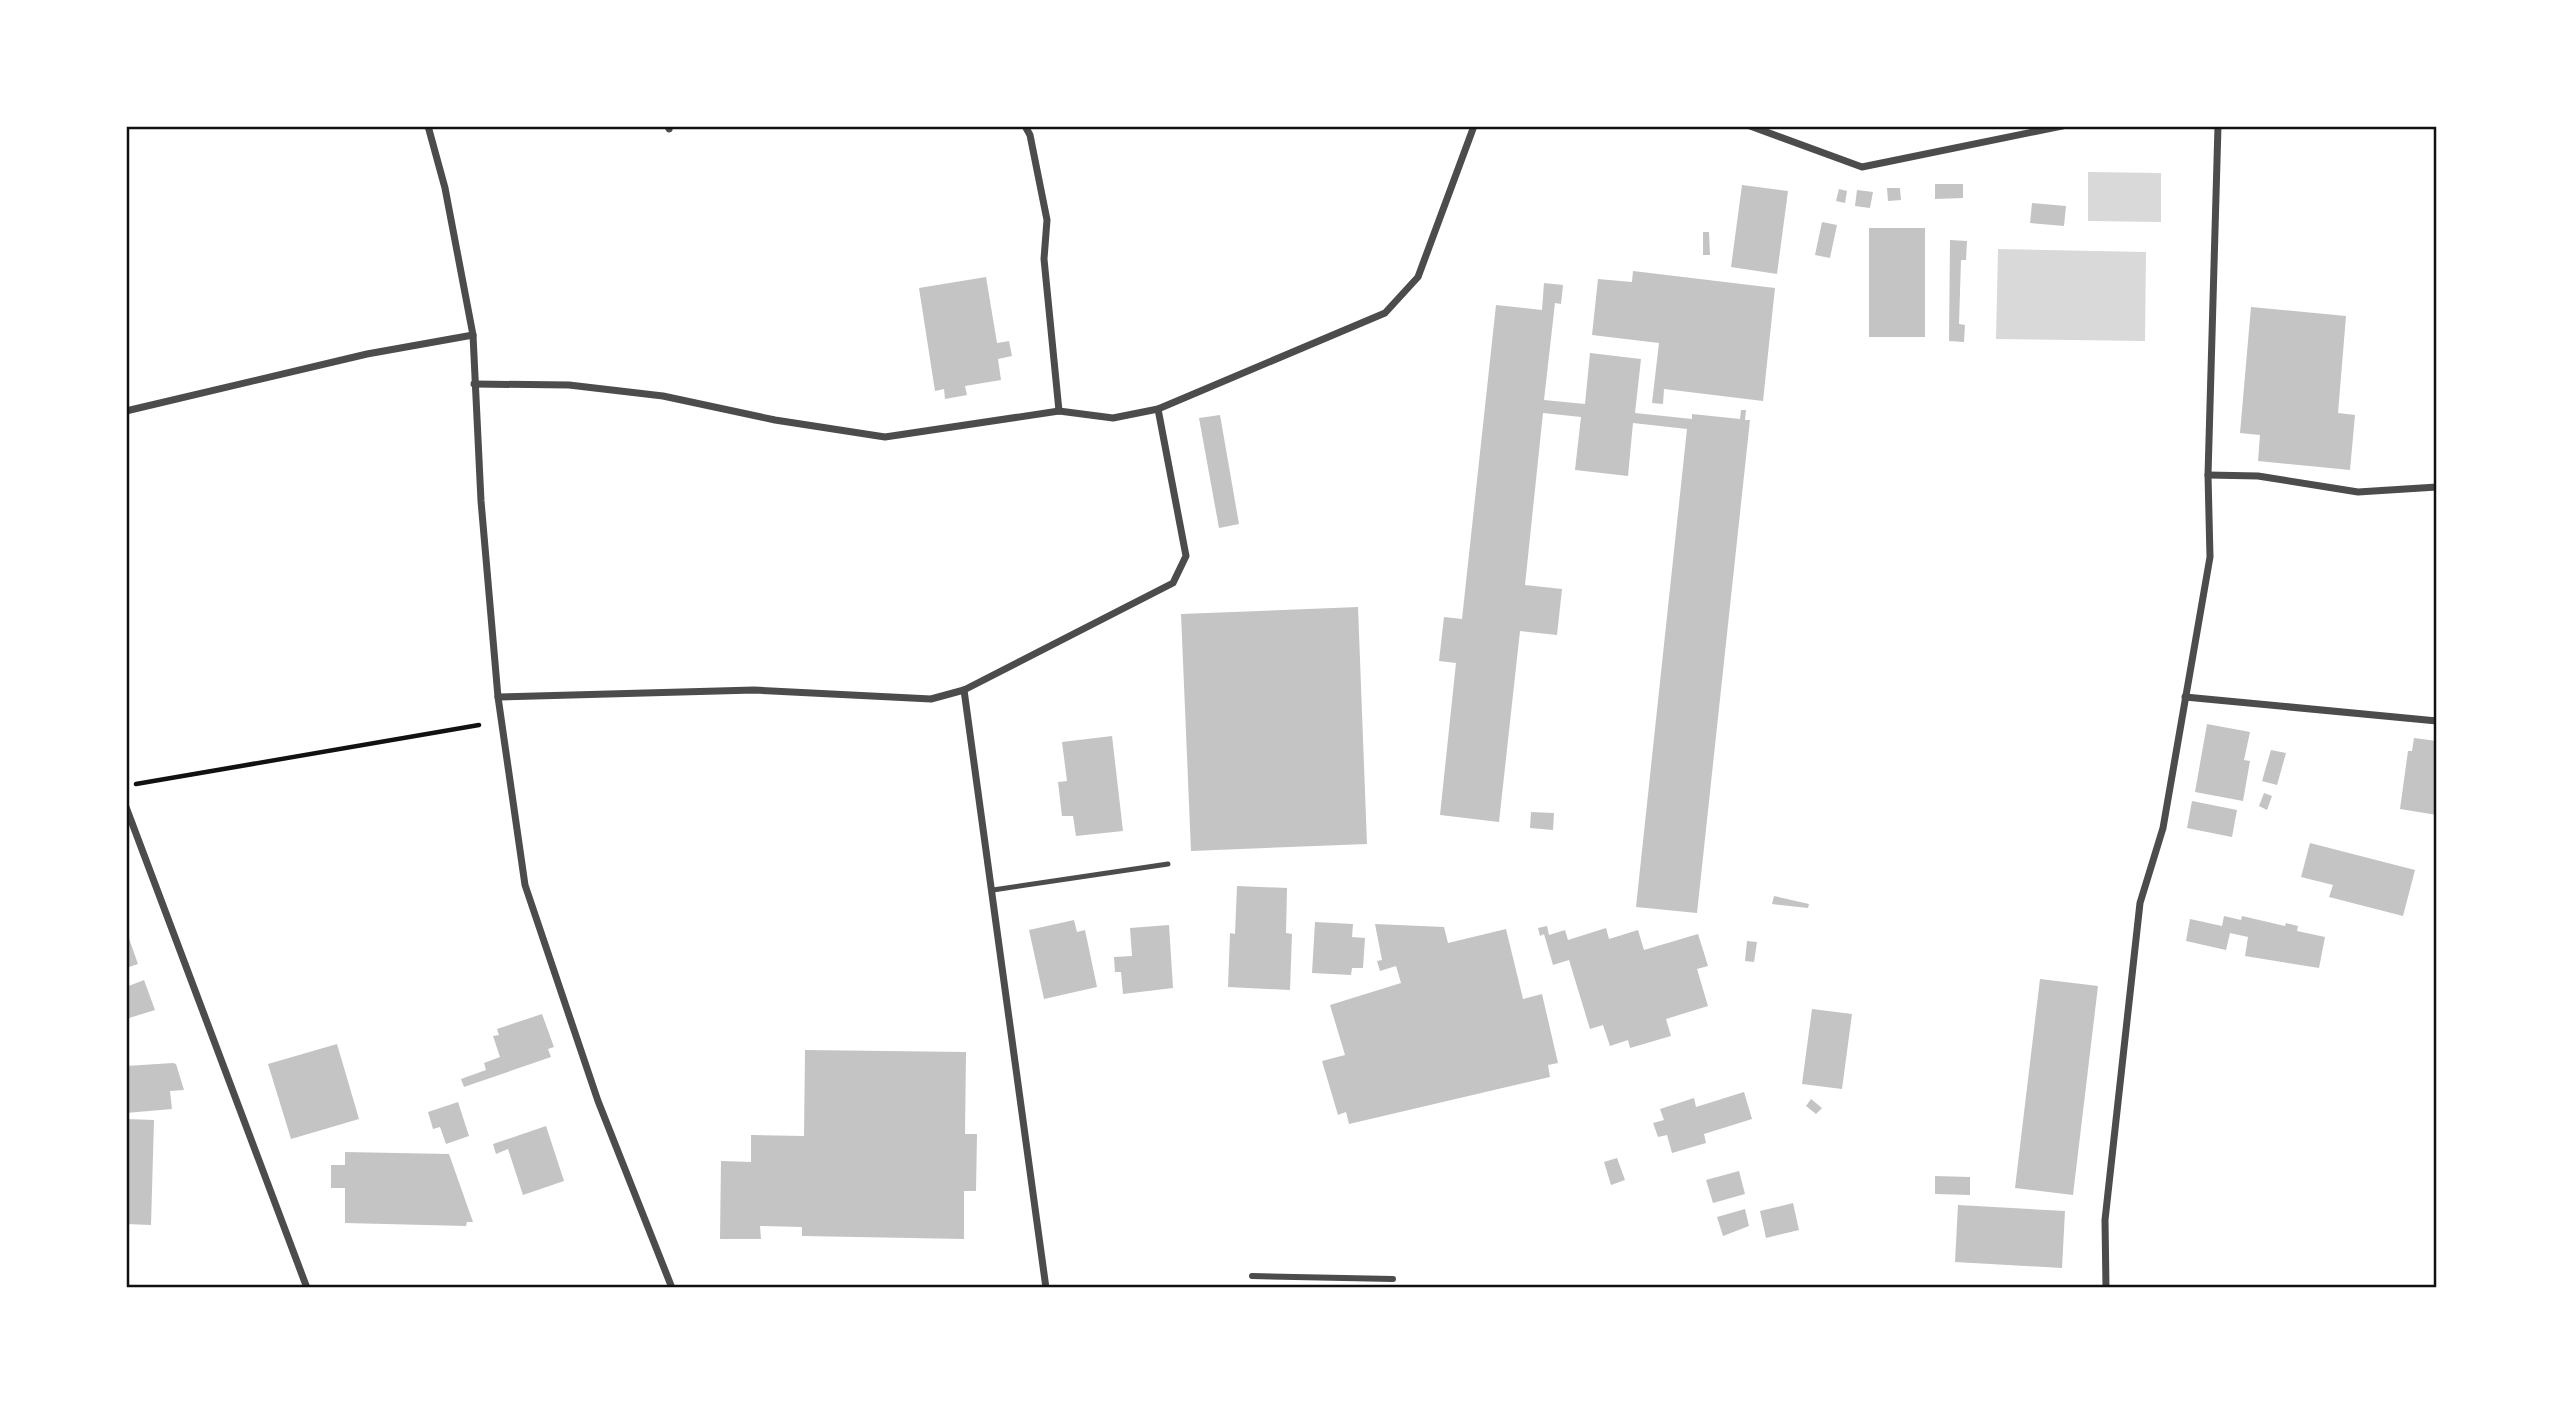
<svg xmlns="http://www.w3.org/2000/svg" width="2563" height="1414" font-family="'Roboto Condensed',sans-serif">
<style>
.water{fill:#d9d9d9}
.building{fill:#c4c4c4}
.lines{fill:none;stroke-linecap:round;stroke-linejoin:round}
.path{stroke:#111;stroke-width:4.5}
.service{stroke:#4c4c4c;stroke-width:5}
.pedestrian{stroke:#4c4c4c;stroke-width:6}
.minor{stroke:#4c4c4c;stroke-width:7}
.neatline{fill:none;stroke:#111;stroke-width:2.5}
</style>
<rect width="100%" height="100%" fill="#fff"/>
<!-- water -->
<g class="water">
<path d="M2088,172L2161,173V222L2088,221Z"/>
<path d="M1998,249L2146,252L2145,341L1996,339Z"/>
</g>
<!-- building -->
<g class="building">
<path d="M1935,184H1963V198L1935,199Z"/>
<path d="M1742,185L1788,191L1777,274L1731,267Z"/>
<path d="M1887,188H1900L1901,200L1888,201Z"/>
<path d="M1839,189L1847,191L1845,203L1836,201Z"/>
<path d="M1857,190L1873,192L1870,208L1855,206Z"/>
<path d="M2032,203L2066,206L2064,226L2030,223Z"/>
<path d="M1822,222L1837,225L1830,258L1815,255Z"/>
<rect x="1869" y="228" width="56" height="109"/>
<path d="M1703,232H1709L1710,255H1703Z"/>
<path d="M1950,240L1967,241L1966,260H1961L1959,324L1965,325L1964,342L1949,341Z"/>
<path d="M1633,271L1775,288L1763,401L1664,389L1663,404L1652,403L1659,343L1592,335L1598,279L1632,282Z"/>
<path d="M986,277L997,343L1009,341L1012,356L998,359L1001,380L965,386L967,395L945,399L944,389L935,391L919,288Z"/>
<path d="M1544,283L1563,285L1561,304L1555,303L1544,400L1585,404L1590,353L1641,359L1635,413L1692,419V414L1740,419L1741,410H1746L1745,420H1750L1697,913L1636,907L1687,429L1633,423L1628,476L1575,470L1581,417L1543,413L1525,585L1562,589L1557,635L1520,631L1499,822L1440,815L1456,663L1439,661L1444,617L1462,619L1496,305L1542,310Z"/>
<path d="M2251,307L2346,316L2338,413L2355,415L2350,470L2258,461L2260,435L2240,433Z"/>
<path d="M1220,415L1239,524L1219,528L1199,418Z"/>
<path d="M1358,607L1367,844L1191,851L1181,614Z"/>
<path d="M2207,724L2250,732L2244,760L2250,761L2243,801L2195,792Z"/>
<path d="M1112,736L1123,831L1076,836L1073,816H1062L1058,782L1067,781L1062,742Z"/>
<path d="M2414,738L2437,741V815L2400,809L2408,751H2412Z"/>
<path d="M2271,750L2286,753L2277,785L2262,781Z"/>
<path d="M2264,793L2272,796L2267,810L2259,806Z"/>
<path d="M2192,801L2237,810L2232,837L2187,828Z"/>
<path d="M1531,812L1554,813L1553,830L1530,828Z"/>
<path d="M2310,843L2415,870L2403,916L2329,897L2333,885L2301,877Z"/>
<path d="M1237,886L1287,888L1286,933L1292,934L1290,990L1228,987L1230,933L1235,934Z"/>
<path d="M1774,896L1809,904L1808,908L1772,904Z"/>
<path d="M2224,916L2241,920L2242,916L2285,926L2286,923L2298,926L2297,931L2325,937L2319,968L2245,956L2248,937L2230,933L2226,950L2186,941L2190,919L2222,926Z"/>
<path d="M1074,920L1077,932L1085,930L1097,987L1044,999L1029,930Z"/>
<path d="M1315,922L1353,924L1352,937L1365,938L1363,968H1352L1351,975L1312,973Z"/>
<path d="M1375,924L1444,927L1448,943L1506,929L1523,999L1542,994L1558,1063L1548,1065L1550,1077L1349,1124L1346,1112L1338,1115L1322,1061L1345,1055L1330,1005L1401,983L1396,966L1380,971L1377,961L1382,960Z"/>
<path d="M1169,925L1173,988L1123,994L1121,972H1115L1114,957L1132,956L1130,928Z"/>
<path d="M1547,926L1549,935L1565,930L1568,940L1606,928L1609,939L1638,930L1644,950L1698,934L1708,966L1697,969L1708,1006L1666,1019L1671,1036L1630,1048L1628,1040L1610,1046L1603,1025L1590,1029L1569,960L1553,965L1544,934L1540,936L1538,928Z"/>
<path d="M126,930L138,964L126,968Z"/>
<path d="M1747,941L1757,942L1754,962L1745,961Z"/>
<path d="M2040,979L2098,986L2073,1195L2015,1188Z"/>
<path d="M144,980L155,1010L126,1019V987Z"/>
<path d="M1812,1009L1852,1014L1842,1089L1802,1084Z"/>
<path d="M542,1014L554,1047L548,1049L551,1057L464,1087L461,1079L486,1070L484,1063L500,1057L493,1036L499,1035L497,1029Z"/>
<path d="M337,1044L359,1119L291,1139L268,1064Z"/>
<path d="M805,1050L966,1052L965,1134H977L976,1191H964V1239L802,1236V1227L760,1226L761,1239H720L721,1161L751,1162V1135L804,1136Z"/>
<path d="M173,1063L176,1064L184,1090L170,1091L172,1109L126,1113V1066Z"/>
<path d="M1744,1092L1752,1119L1704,1134L1706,1143L1672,1153L1667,1135L1658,1137L1653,1123L1664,1120L1660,1109L1694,1098L1696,1107Z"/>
<path d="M1811,1099L1822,1108L1816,1114L1806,1106Z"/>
<path d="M458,1102L469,1136L446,1144L440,1127L433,1129L428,1112Z"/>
<path d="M126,1119L154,1120L151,1225L126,1224Z"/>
<path d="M546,1126L564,1181L523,1195L508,1149L496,1154L493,1144Z"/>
<path d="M345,1152L449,1154L473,1222H467L466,1226L345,1223V1188H331V1165H345Z"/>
<path d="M1617,1158L1625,1180L1611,1185L1604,1162Z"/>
<path d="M1739,1171L1745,1194L1713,1203L1706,1180Z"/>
<path d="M1935,1176L1970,1177V1195L1935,1194Z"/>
<path d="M1793,1203L1799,1230L1766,1238L1760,1211Z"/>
<path d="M1958,1205L2065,1211L2062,1268L1955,1262Z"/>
<path d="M1745,1209L1749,1226L1723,1236L1717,1217Z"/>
</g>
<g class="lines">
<!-- path -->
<path class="path" d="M136,784L479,725"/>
<!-- service -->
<path class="service" d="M993,890L1168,864"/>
<!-- pedestrian -->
<path class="pedestrian" d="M1252,1276L1393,1279"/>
<!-- minor -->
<g class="minor">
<path d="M428,126L445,188L473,335L481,501L498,697L525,885L598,1101L672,1288"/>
<path d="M668,126L669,129"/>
<path d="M1025,126L1030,135L1047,220L1044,259L1059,411"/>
<path d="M1750,126L1862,167L2062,126"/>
<path d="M474,384L569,385L663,396L775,420L885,437L1059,411L1113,418L1158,409L1385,313L1418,277L1474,126"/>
<path d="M126,411L367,354L473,335"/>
<path d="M2208,475L2258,476L2358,492L2437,487"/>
<path d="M964,690L1046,1288"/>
<path d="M498,697L754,690L931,699L964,690L1173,583L1186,556L1158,409"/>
<path d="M2185,697L2437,721"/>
<path d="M126,807L307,1288"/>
<path d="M2106,1288L2105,1220L2140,903L2163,828L2210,557L2208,475L2218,126"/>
</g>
</g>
<!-- border -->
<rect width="2563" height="1414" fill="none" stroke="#ffffff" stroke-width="256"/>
<rect x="128" y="128" width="2307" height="1158" class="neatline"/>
</svg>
